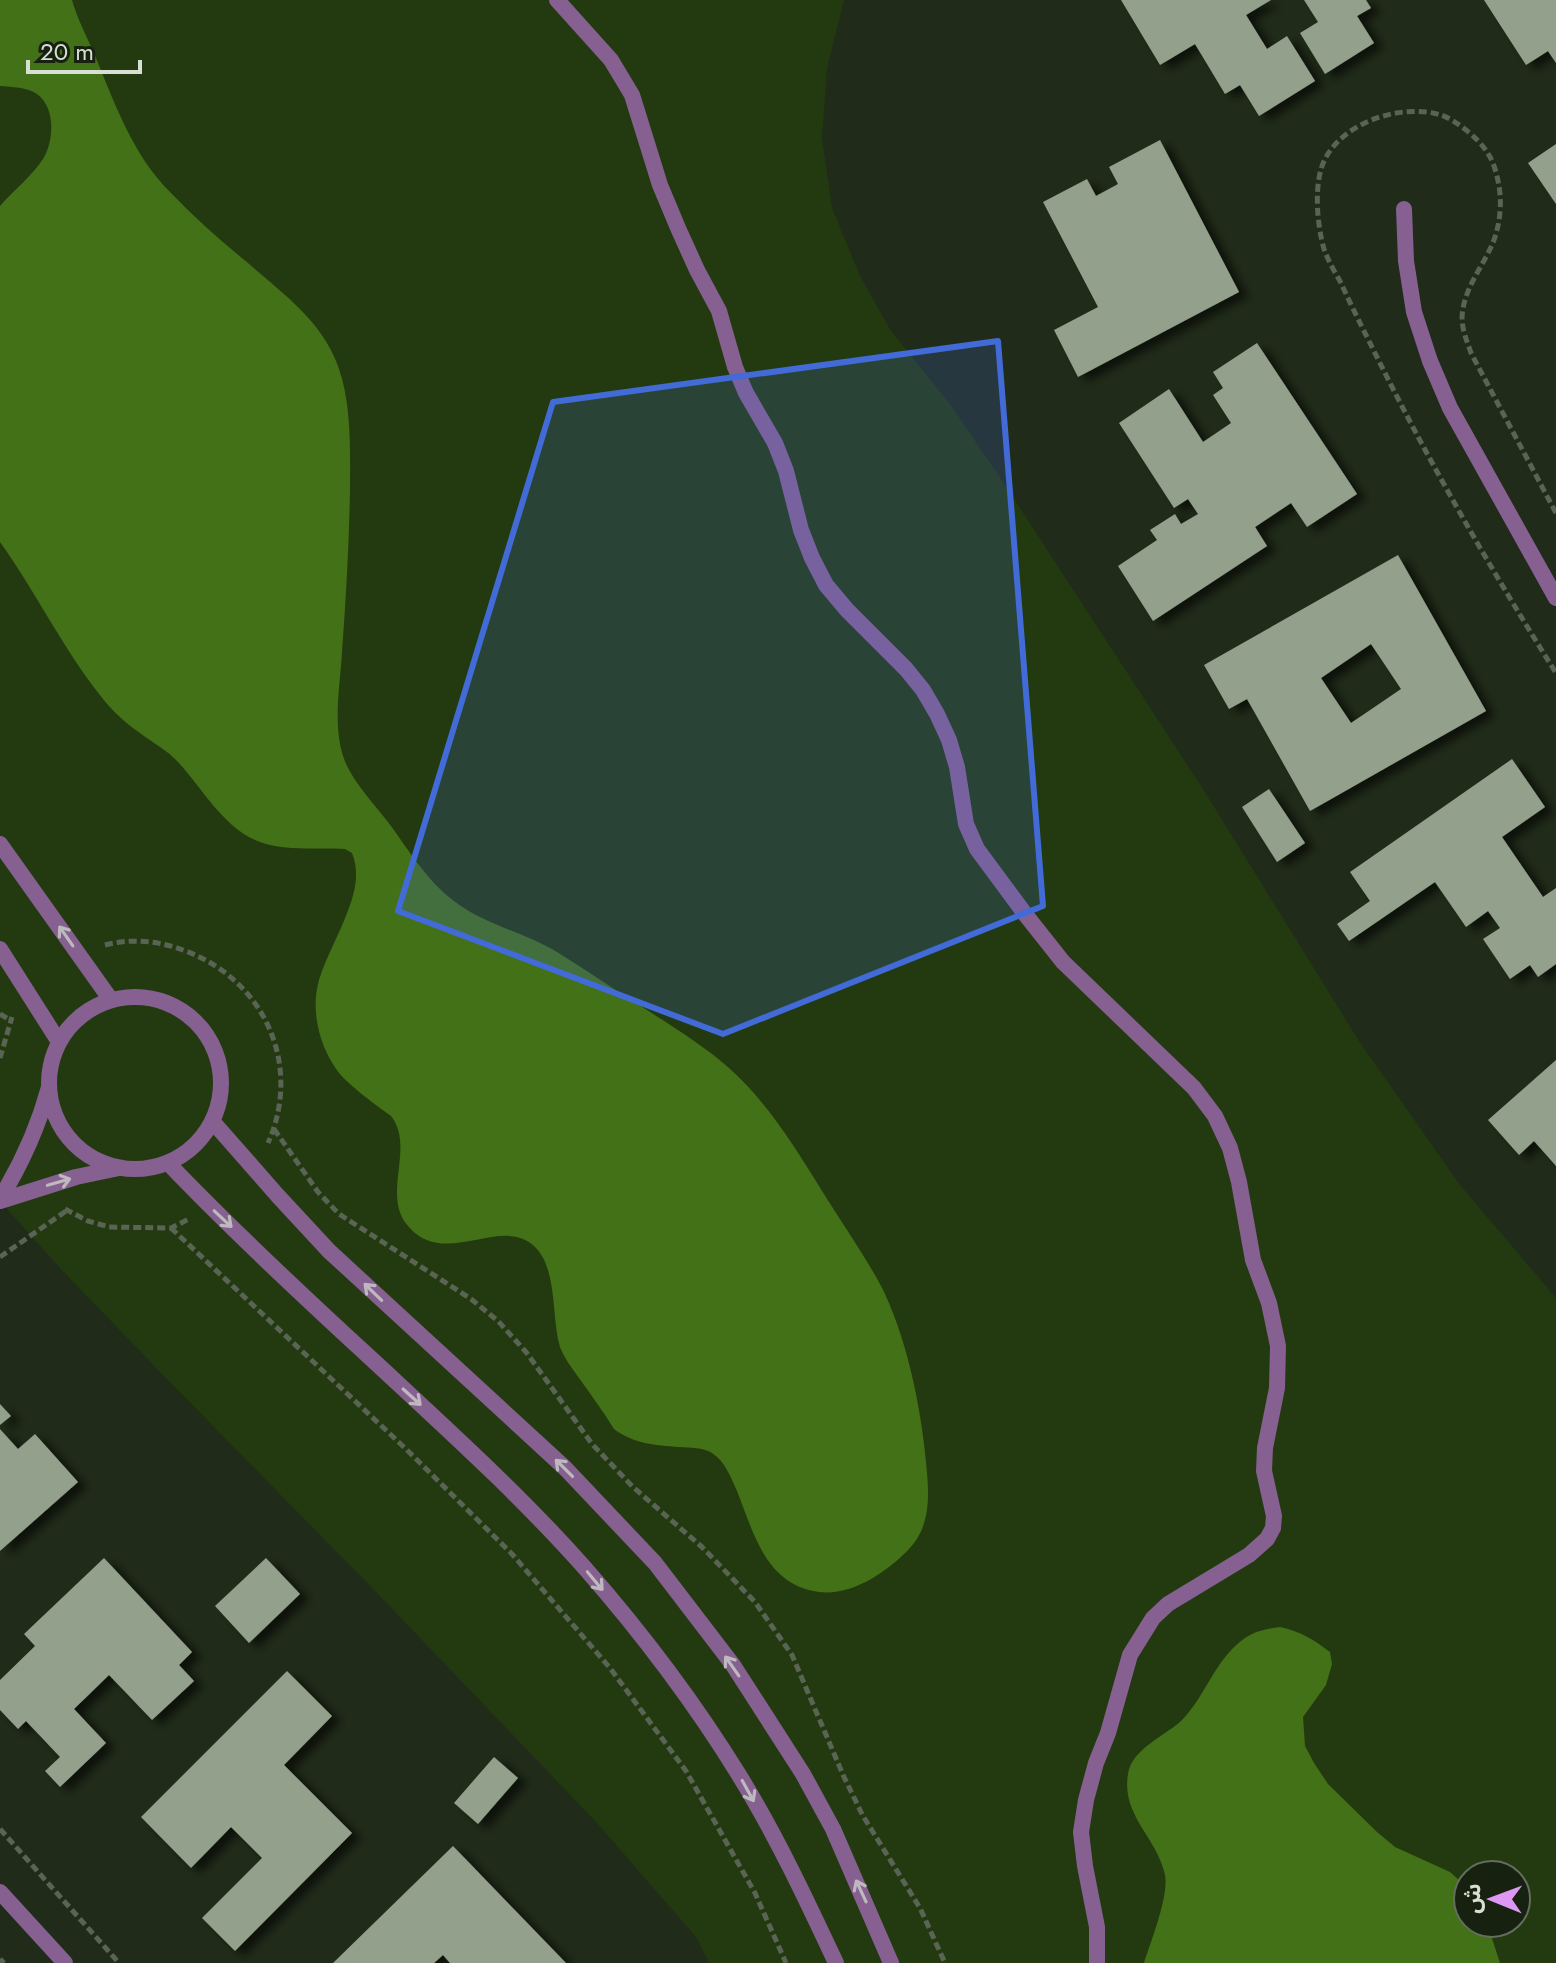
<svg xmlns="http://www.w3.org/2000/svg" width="1556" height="1963" font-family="Jost,'Noto Sans Arabic',sans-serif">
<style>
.green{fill:#233a10;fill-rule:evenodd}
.water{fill:#437117}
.building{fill:#93a08b;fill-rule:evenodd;filter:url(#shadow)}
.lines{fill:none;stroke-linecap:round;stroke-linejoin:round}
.path{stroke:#5a6454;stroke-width:5;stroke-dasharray:8 4;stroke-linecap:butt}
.service{stroke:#856090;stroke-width:16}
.minor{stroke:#856090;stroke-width:16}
.tertiary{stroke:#856090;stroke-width:16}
.oneway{stroke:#beb8bf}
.marked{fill:#426bd7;fill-opacity:0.2;stroke:#426bd7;stroke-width:6;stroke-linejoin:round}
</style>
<defs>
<filter id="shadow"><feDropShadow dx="9" dy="5" stdDeviation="4" flood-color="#0009"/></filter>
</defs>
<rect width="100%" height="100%" fill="#202b19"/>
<!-- green -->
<path class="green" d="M0,0H844L827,68L822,138L832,208L860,276L891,331L950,404L1001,479L1203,789L1359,1041L1460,1185L1556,1298V1963H709L696,1937L597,1823L377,1593L163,1375L60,1268L0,1201ZM1468,1875H1516V1923H1468Z"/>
<!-- water -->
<g class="water">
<path d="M0,0H72C77,18 86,35 94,53C114,102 133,156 171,193C195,218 221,241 248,263C282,293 322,321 338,366C352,405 350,450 350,491C349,545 346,598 342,652C340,688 331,732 347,766C357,786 374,804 388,822C408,849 427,881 454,901C485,925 524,932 557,952C586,970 615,990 644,1008C673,1027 703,1045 729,1068C766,1101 793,1144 819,1186C839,1219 862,1251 880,1284C906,1334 921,1406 926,1462C929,1492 932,1525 909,1549C887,1572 852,1596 819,1592C766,1585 754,1534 737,1491C731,1478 725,1461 712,1453C702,1447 691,1448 679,1447C655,1445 634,1444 614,1429C603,1411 591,1395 579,1378C572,1368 564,1358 560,1347C551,1317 558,1270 535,1247C503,1214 445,1269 409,1227C380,1196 416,1148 391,1116C377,1106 350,1086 339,1073C320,1048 310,1012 319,980C326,957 339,935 347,913C355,893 360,873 352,853L345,849C316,847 282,852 255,840C222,825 202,788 178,762C167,750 153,743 140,733C128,725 117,715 108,705C66,655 38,595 0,542V206C14,190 32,176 43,159C54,141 56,108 37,94C27,87 12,87 0,86Z"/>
<path d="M1280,1627C1300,1631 1314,1640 1330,1652L1332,1664L1326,1685L1303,1717L1305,1746L1314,1763L1328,1784L1377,1832L1395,1847L1450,1872L1468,1888V1923H1487L1500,1963H1144C1151,1941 1169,1896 1165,1875C1157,1837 1121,1816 1128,1774C1132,1748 1166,1736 1183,1719C1205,1696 1215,1661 1241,1641C1253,1631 1265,1629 1280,1627Z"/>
</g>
<!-- building -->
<g class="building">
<path d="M1121,0H1271L1246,15L1267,49L1287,36L1315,81L1259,116L1240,85L1225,94L1195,44L1160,65Z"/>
<path d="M1304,0H1366L1371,8L1357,16L1374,43L1325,74L1300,33L1318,22Z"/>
<path d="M1484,0H1556V63L1548,51L1526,65Z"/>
<path d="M1160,140L1239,292L1078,377L1054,330L1098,307L1043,202L1087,179L1096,196L1118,184L1109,167Z"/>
<path d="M1556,144V204L1528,163Z"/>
<path d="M1257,343L1357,494L1307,527L1291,503L1255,527L1267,546L1153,621L1118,566L1157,540L1150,530L1175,514L1181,524L1198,514L1188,499L1174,508L1119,423L1169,389L1203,442L1231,423L1213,395L1223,388L1213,372Z"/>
<path d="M1398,555L1486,711L1310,811L1247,699L1229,709L1204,665ZM1371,644L1401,689L1351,723L1321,678Z"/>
<path d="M1512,759L1545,807L1502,837L1543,897L1556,888V964L1538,977L1530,965L1510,979L1483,939L1500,928L1488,911L1466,927L1435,882L1349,941L1337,924L1370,901L1350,872Z"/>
<path d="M1269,789L1305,843L1277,862L1242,807Z"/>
<path d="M1556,1060V1166L1534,1141L1519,1155L1488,1120Z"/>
<path d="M0,1404L11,1416L0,1425Z"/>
<path d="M0,1429L18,1449L35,1434L78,1482L0,1551Z"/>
<path d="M104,1558L192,1652L179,1665L194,1681L152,1720L109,1675L74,1709L106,1743L60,1787L45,1771L60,1757L26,1721L18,1729L0,1710V1680L35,1646L24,1634Z"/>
<path d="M266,1558L300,1594L249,1643L215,1606Z"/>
<path d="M287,1671L332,1716L284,1765L352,1833L235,1951L202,1918L262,1858L231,1827L191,1868L141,1817Z"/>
<path d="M494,1757L518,1778L478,1824L454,1803Z"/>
<path d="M453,1846L566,1963H450L443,1955L434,1963H333Z"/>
</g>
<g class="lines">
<!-- path -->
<g class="path">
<path d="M1556,513L1471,353C1467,341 1462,330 1462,318C1463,288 1484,266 1494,240C1500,223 1502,204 1499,186C1497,175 1494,162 1487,152C1479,139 1456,120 1441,115C1401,103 1344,122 1325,159C1313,182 1317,225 1324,249C1328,260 1334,271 1340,281C1350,303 1361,325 1372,347C1427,459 1490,568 1556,673"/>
<path d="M105,945C131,938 159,941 183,950C264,979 303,1064 268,1143"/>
<path d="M0,1014L10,1020"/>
<path d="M0,1058L12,1017"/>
<path d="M274,1129L318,1192L339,1214L471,1299L498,1321L526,1352L592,1444L633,1487L702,1547L755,1602L792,1655L844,1777L863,1816L920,1908L945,1963"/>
<path d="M65,1209L88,1221L109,1227L171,1228L189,1219"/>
<path d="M171,1228L406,1449L512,1554L610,1668L686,1771L755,1893L786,1963"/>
<path d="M0,1257L66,1211"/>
<path d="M0,1829L119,1963"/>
<path d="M0,1959L4,1963"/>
</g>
<!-- service -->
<path class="service" d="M557,0L611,60L632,95L660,185L678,228L697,270L719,311L735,367L746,393L775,443L786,471L801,530L812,558L826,585L847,610L906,669L923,690L937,714L949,740L957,767L966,824L977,849L1025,914L1063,962L1194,1088L1215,1116L1230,1148L1239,1182L1253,1260L1269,1303L1278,1346L1277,1388L1265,1448L1264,1471L1274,1516L1273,1528L1267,1539L1249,1555L1168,1604L1153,1618L1130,1655L1108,1733L1096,1763L1086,1800L1081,1832L1085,1866L1097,1927V1963"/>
<!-- minor -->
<g class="minor">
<path d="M1404,209L1406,261L1414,312L1430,361L1450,408L1556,598"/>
<path d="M0,1199C22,1163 38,1128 49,1087"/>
<path d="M0,1201L76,1177L119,1168"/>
<path d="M0,1892L65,1963"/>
</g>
<!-- tertiary -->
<g class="tertiary">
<path d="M0,844L111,1000"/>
<path d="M0,949L59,1042"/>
<circle cx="135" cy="1083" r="86"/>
<path d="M213,1122L278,1196L329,1251L565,1468L655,1563L733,1665L803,1774L833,1829L891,1963"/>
<path d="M168,1163C235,1233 306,1299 377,1364C448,1430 520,1495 584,1567C641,1632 694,1702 739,1775C776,1835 806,1899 836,1963"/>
</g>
</g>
<!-- one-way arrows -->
<defs><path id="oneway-shaft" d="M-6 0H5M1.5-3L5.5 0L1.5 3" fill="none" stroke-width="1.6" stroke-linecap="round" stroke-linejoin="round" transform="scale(2)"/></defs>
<g class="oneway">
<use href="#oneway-shaft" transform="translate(66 936) rotate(-125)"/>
<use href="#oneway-shaft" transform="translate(59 1182) rotate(-16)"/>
<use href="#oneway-shaft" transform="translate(223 1219) rotate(43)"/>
<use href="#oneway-shaft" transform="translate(373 1292) rotate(-136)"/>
<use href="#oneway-shaft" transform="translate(412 1397) rotate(42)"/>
<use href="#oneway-shaft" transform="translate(564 1468) rotate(-135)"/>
<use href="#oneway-shaft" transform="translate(595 1581) rotate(50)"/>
<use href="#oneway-shaft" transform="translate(732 1666) rotate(-125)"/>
<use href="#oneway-shaft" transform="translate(748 1791) rotate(61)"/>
<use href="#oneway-shaft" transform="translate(861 1891) rotate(-115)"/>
</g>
<!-- marked area -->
<path class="marked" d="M998,341L1043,906L723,1034L398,911L553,402Z"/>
<!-- north arrow -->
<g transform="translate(1492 1899) rotate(271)"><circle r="38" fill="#172110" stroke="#646d5e" stroke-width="2"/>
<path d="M0-6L14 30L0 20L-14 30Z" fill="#dd98f3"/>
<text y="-12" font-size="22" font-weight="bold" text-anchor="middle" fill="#d7ded3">ش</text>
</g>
<!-- scale -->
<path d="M28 60v12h112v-12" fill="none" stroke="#d7ded3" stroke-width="4"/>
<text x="40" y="60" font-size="24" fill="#d7ded3" stroke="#172110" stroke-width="6" paint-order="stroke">20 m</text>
</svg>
